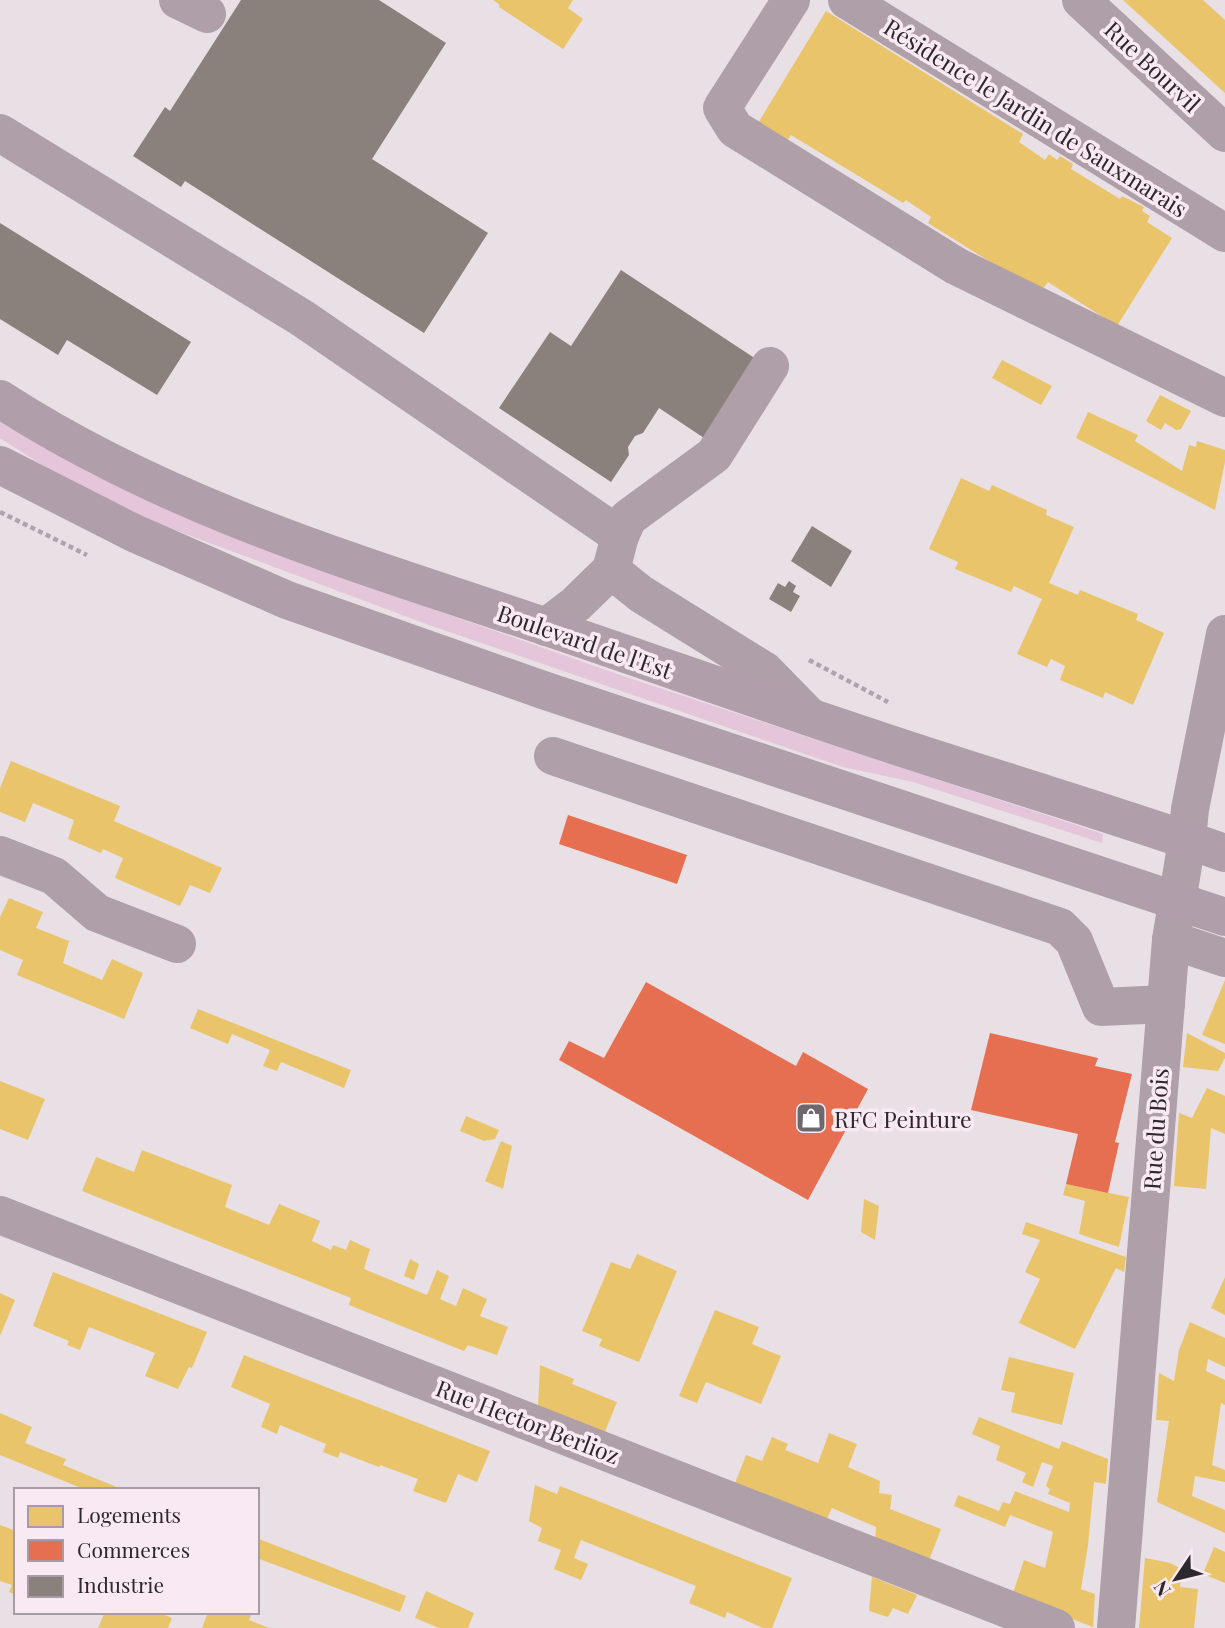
<svg xmlns="http://www.w3.org/2000/svg" width="1225" height="1628" font-family="'Playfair Display',serif">
<style>
.green{fill:#e4c5da}
.homes{fill:#e9c46a}
.shops{fill:#e76f51}
.industry{fill:#8a817c}
.lines{fill:none;stroke-linecap:round;stroke-linejoin:round}
.path{stroke:#b0a4ac;stroke-width:4.5;stroke-dasharray:5 3.5;stroke-linecap:butt}
.minor{stroke:#ae9fa8;stroke-width:38}
.major{stroke:#b09faa;stroke-width:38}
.labels{text-anchor:middle;dominant-baseline:central;stroke-width:7;stroke-linejoin:round;paint-order:stroke}
.street-label{font-size:23px;fill:#2d282b;stroke:#f8e9f3}
.poi-label{font-size:23px;fill:#2d282b;stroke:#f8e9f3;text-anchor:start}
</style>
<rect width="100%" height="100%" fill="#e8e0e4"/>
<!-- green -->
<path class="green" d="M0,420L91,474L219,530L328,572L620,675L1103,834L1102,843L913,782L843,767L429,625L159,524L50,470L0,438Z"/>
<!-- homes -->
<g class="homes">
<path d="M493,0H573L568,8L583,19L563,49L499,7L500,5Z"/>
<path d="M1123,0H1203L1225,20V93Z"/>
<path d="M826,11L1023,134L1019,142L1045,160L1049,154L1057,160L1060,156L1073,164L1071,169L1120,199L1122,196L1144,207L1142,211L1150,216L1147,222L1172,238L1117,326L1048,282L1040,293L928,223L931,217L906,200L903,203L791,135L783,146L755,128Z"/>
<path d="M1002,360L1052,386L1041,405L992,378Z"/>
<path d="M1160,395L1191,411L1181,429L1176,430L1165,423L1161,430L1146,421Z"/>
<path d="M1088,412L1138,435L1135,441L1182,471L1189,445L1196,447L1197,441L1225,450V462L1215,510L1076,438Z"/>
<path d="M961,478L989,491L992,485L1047,510L1046,515L1074,527L1049,583L1078,595L1080,590L1138,614L1136,620L1164,633L1133,705L1105,692L1103,698L1060,680L1065,666L1051,659L1047,667L1017,654L1042,599L1014,586L1011,592L955,569L958,562L929,549Z"/>
<path d="M11,761L120,806L114,821L222,868L210,893L190,885L180,906L115,878L123,858L103,849L101,853L68,839L74,820L33,803L25,822L0,812V788Z"/>
<path d="M9,898L43,912L36,928L69,941L63,963L102,980L112,959L143,973L124,1019L17,975L23,960L0,950V917Z"/>
<path d="M1225,980V1044L1202,1035Z"/>
<path d="M198,1009L351,1070L344,1088L281,1062L277,1071L263,1066L270,1050L232,1034L228,1044L190,1028Z"/>
<path d="M1187,1033L1225,1053V1058L1218,1071L1183,1067Z"/>
<path d="M0,1081L45,1099L28,1140L0,1129Z"/>
<path d="M1207,1088L1225,1096V1134L1211,1128L1206,1189L1174,1186L1179,1113L1192,1118Z"/>
<path d="M466,1116L499,1130L495,1139L484,1141L460,1131Z"/>
<path d="M501,1141L512,1146L503,1189L485,1181Z"/>
<path d="M142,1150L232,1185L225,1207L269,1225L279,1204L320,1221L312,1241L331,1250L333,1245L346,1250L350,1240L370,1249L364,1269L427,1295L437,1270L449,1276L440,1299L456,1306L463,1288L487,1299L480,1316L508,1327L497,1355L468,1345L464,1351L349,1305L351,1298L82,1191L96,1157L134,1172Z"/>
<path d="M1066,1184L1129,1197L1119,1247L1079,1234L1085,1201L1063,1195Z"/>
<path d="M864,1199L879,1206L875,1240L861,1232Z"/>
<path d="M1026,1222L1126,1257L1124,1272L1116,1268L1075,1349L1019,1323L1040,1279L1025,1272L1040,1240L1022,1234Z"/>
<path d="M637,1254L677,1271L639,1362L599,1346L602,1339L582,1331L611,1262L630,1269Z"/>
<path d="M410,1259L419,1264L414,1280L404,1276Z"/>
<path d="M53,1272L207,1332L192,1368L189,1367L178,1389L145,1376L155,1353L89,1327L80,1350L67,1345L69,1341L33,1326Z"/>
<path d="M1225,1277V1315L1211,1308Z"/>
<path d="M0,1293L15,1300L0,1336Z"/>
<path d="M715,1310L759,1327L752,1344L781,1356L761,1404L706,1382L697,1403L679,1396Z"/>
<path d="M1190,1322L1225,1338V1367L1208,1359L1206,1371L1225,1380V1405L1221,1403L1212,1465L1225,1470V1482L1195,1476L1192,1496L1225,1510V1533L1157,1502L1169,1421L1156,1420L1159,1373L1174,1381L1179,1350Z"/>
<path d="M244,1355L490,1451L477,1482L458,1474L446,1503L413,1491L418,1479L380,1465L379,1467L340,1452L338,1458L323,1452L326,1444L280,1425L277,1434L261,1427L270,1404L231,1387Z"/>
<path d="M1009,1357L1074,1373L1062,1425L1011,1412L1015,1393L1001,1390Z"/>
<path d="M540,1365L574,1379L572,1384L617,1402L604,1434L538,1407Z"/>
<path d="M0,1413L32,1427L25,1443L66,1459L63,1465L124,1490H86L0,1455Z"/>
<path d="M979,1417L1059,1449L1062,1441L1108,1459L1106,1484L1094,1482L1088,1545L1081,1589L1095,1594L1093,1627L1012,1596L1024,1560L1045,1568L1053,1532L1010,1515L1005,1527L954,1506L958,1495L999,1511L1003,1502L1010,1504L1015,1491L1069,1512L1070,1503L1048,1494L1050,1489L1046,1486L1053,1466L1042,1462L1033,1487L1022,1482L1026,1473L996,1460L1000,1446L972,1434Z"/>
<path d="M829,1433L857,1444L848,1467L880,1481L879,1493L892,1495L890,1509L941,1529L928,1563L875,1542L876,1527L832,1508L825,1523L734,1486L746,1455L762,1461L772,1437L788,1444L785,1450L818,1463Z"/>
<path d="M535,1485L557,1494L560,1486L792,1578L772,1628H763L727,1612L725,1618L689,1603L696,1586L581,1540L574,1558L588,1564L581,1580L554,1569L561,1550L538,1541L542,1528L529,1521Z"/>
<path d="M0,1525L16,1531V1595L9,1592L12,1585L0,1581Z"/>
<path d="M259,1539L406,1596L400,1612L257,1558V1541Z"/>
<path d="M1214,1547L1225,1552V1583L1203,1574Z"/>
<path d="M1145,1558L1170,1563L1182,1569L1180,1587L1198,1589L1194,1628H1139Z"/>
<path d="M872,1577L917,1595L908,1614L893,1608L888,1617L869,1611Z"/>
<path d="M426,1591L474,1613L468,1628H439L415,1618Z"/>
<path d="M105,1612H157L172,1618L168,1628H98Z"/>
<path d="M208,1612H244L251,1615L249,1620L269,1628H202Z"/>
</g>
<!-- shops -->
<g class="shops">
<path d="M568,815L687,855L677,884L559,844Z"/>
<path d="M646,982L796,1066L803,1052L868,1089L808,1200L559,1060L569,1041L604,1058Z"/>
<path d="M990,1033L1098,1058L1095,1066L1132,1074L1115,1142L1119,1143L1108,1193L1066,1184L1078,1134L971,1110Z"/>
</g>
<!-- industry -->
<g class="industry">
<path d="M241,0H379L446,43L372,159L488,233L424,333L185,181L181,187L133,156L165,107L170,111Z"/>
<path d="M0,223L191,342L157,395L67,340L58,355L0,319Z"/>
<path d="M621,270L756,359L704,438L659,408L643,433L635,436L628,447L629,455L611,482L499,408L550,332L571,346Z"/>
<path d="M812,526L852,551L831,587L791,561Z"/>
<path d="M789,581L796,586L793,592L800,596L791,612L769,599L778,583L785,587Z"/>
</g>
<g class="lines">
<!-- path -->
<g class="path">
<path d="M0,512L87,555"/>
<path d="M809,660L888,702"/>
</g>
<!-- minor -->
<g class="minor">
<path d="M178,0L207,14"/>
<path d="M791,0L722,108L735,129L956,266L1225,398"/>
<path d="M847,0L1225,233"/>
<path d="M1081,0L1225,133"/>
<path d="M0,133L302,318L620,536"/>
<path d="M611,570L641,594L765,671L810,717"/>
<path d="M546,627L576,604L611,570L620,536L628,518L714,455L770,366"/>
<path d="M553,756L1060,927L1074,941L1101,1007L1166,1004"/>
<path d="M0,855L54,876L97,913L177,944"/>
<path d="M1171,940L1225,958"/>
<path d="M0,1215L1056,1628"/>
<path d="M1116,1628L1171,940L1187,840L1190,809L1225,634"/>
</g>
<!-- major -->
<g class="major">
<path d="M0,399C163,505 349,561 532,622C651,662 768,704 887,743C999,780 1113,814 1225,853"/>
<path d="M0,465L134,533L287,600L543,690L1225,917"/>
</g>
</g>
<!-- icons -->
<defs>
<g id="shop-square" transform="scale(1.575)"><rect x="-9" y="-9" width="18" height="18" rx="4" fill="#6e686c" stroke="#f8e9f3"/><path d="M-5-2.5h2.3a2.7 3.5 0 0 1 5.4 0H5L5.5 6h-11ZM-1.5-2.5h3a1.5 2.3 0 0 0-3 0Z" fill="#fff"/></g>
</defs>
<g fill-rule="evenodd">
<use href="#shop-square" x="811" y="1118"/>
</g>
<g class="labels">
<!-- street labels -->
<g class="street-label">
<text transform="translate(1153 66) rotate(43)">Rue Bourvil</text>
<text transform="translate(1036 117) rotate(32)">Résidence le Jardin de Sauxmarais</text>
<text transform="translate(585 641) rotate(19)">Boulevard de l'Est</text>
<text transform="translate(1155 1129) rotate(-86)">Rue du Bois</text>
<text transform="translate(528 1421) rotate(21)">Rue Hector Berlioz</text>
</g>
<!-- poi labels -->
<g class="poi-label">
<text x="834" y="1118">RFC Peinture</text>
</g>
</g>
<!-- legend -->
<rect x="14" y="1488" width="245" height="126" fill="#f8e9f3" stroke="#a79ca3" stroke-width="2"/>
<rect x="28" y="1506" width="35" height="21" fill="#e9c46a" stroke="#a79ca3" stroke-width="2"/>
<text x="77" y="1523" font-size="21" fill="#2d282b">Logements</text>
<rect x="28" y="1540" width="35" height="21" fill="#e76f51" stroke="#a79ca3" stroke-width="2"/>
<text x="77" y="1558" font-size="21" fill="#2d282b">Commerces</text>
<rect x="28" y="1576" width="35" height="21" fill="#8a817c" stroke="#a79ca3" stroke-width="2"/>
<text x="77" y="1593" font-size="21" fill="#2d282b">Industrie</text>
<!-- north arrow -->
<g transform="translate(1176 1579) rotate(235)" stroke="#f8e9f3" stroke-width="5" paint-order="stroke">
<path d="M0-5L12 26L0 18L-12 26Z" fill="#2d282b"/>
<text y="-10" font-size="19" font-weight="bold" text-anchor="middle" fill="#2d282b">N</text>
</g>
</svg>
